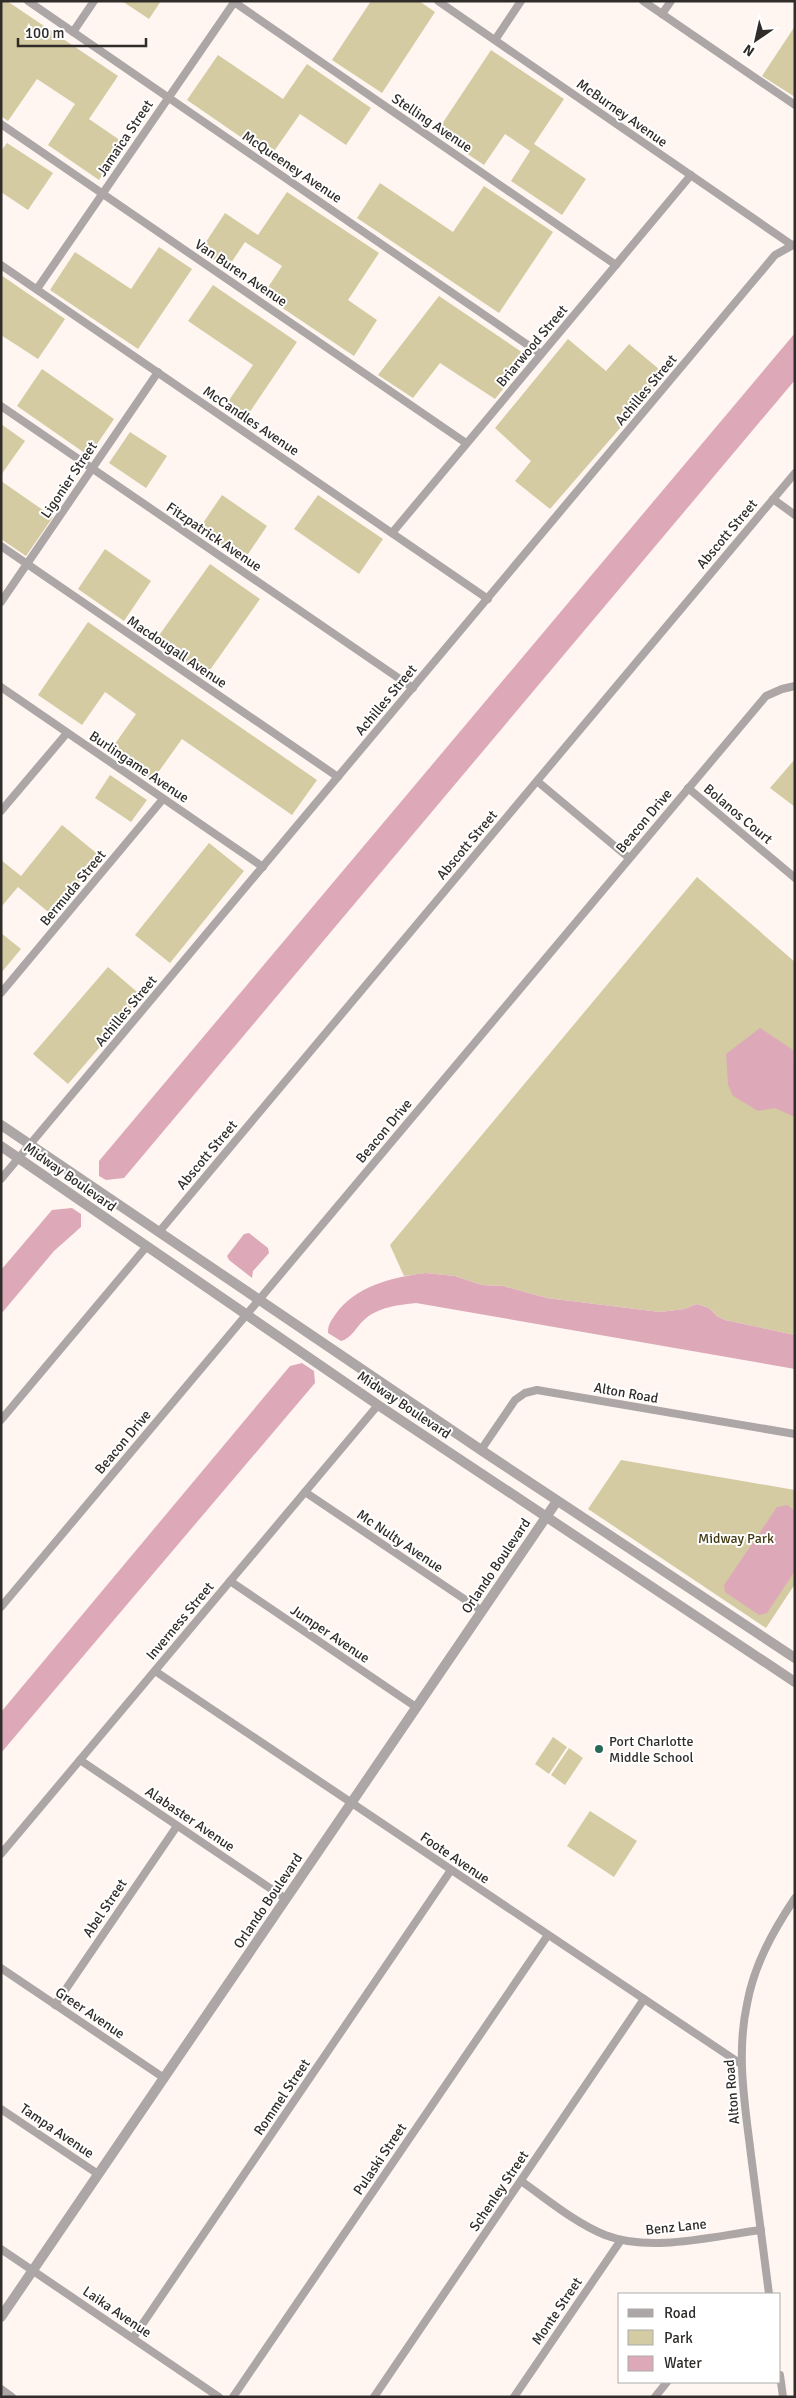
<svg xmlns="http://www.w3.org/2000/svg" width="796" height="2398" font-family="Signika,sans-serif">
<style>
.green{fill:#d4cba2}
.water{fill:#dda9b9}
.lines{fill:none;stroke-linecap:round;stroke-linejoin:round}
.minor{stroke:#aca6a6;stroke-width:8}
.tertiary{stroke:#aca6a6;stroke-width:10}
.poi-dot{fill:#296957;stroke:#fff;stroke-width:2}
.labels{text-anchor:middle;dominant-baseline:central;stroke-width:4;stroke-linejoin:round;paint-order:stroke}
.street-label{font-size:14px;fill:#302c2a;stroke:#fff}
.park-label{font-size:14px;fill:#413912;stroke:#fff}
.poi-label{font-size:14px;fill:#302c2a;stroke:#fff;text-anchor:start}
</style>
<rect width="100%" height="100%" fill="#fff6f1"/>
<!-- green -->
<g class="green">
<path d="M1,1H7L118,76L89,119L124,143L99,180L48,145L75,104L37,79L8,121L1,116Z"/>
<path d="M122,1H161L149,19Z"/>
<path d="M371,1H419L435,12L382,93L332,60Z"/>
<path d="M795,26V97L762,76Z"/>
<path d="M491,50L564,99L534,144L586,179L562,215L511,181L530,151L505,134L484,165L436,133Z"/>
<path d="M218,55L283,99L307,64L371,108L346,145L300,114L270,157L187,100Z"/>
<path d="M7,143L53,173L28,210L1,192V151Z"/>
<path d="M380,183L453,232L484,186L553,232L499,313L357,218Z"/>
<path d="M287,192L379,253L348,300L377,320L354,356L263,295L282,266L245,242L227,269L200,251L225,213L258,235Z"/>
<path d="M159,247L192,269L138,349L50,290L75,252L131,289Z"/>
<path d="M1,275L65,319L38,359L1,335Z"/>
<path d="M213,285L297,342L243,422L223,409L253,365L188,321Z"/>
<path d="M439,296L529,357L495,399L440,363L413,398L378,375Z"/>
<path d="M568,339L606,371L629,344L666,375L550,509L515,481L531,461L495,428Z"/>
<path d="M42,369L114,419L89,456L17,406Z"/>
<path d="M1,424L25,441L1,475Z"/>
<path d="M130,432L167,456L146,488L109,463Z"/>
<path d="M1,481L53,517L26,556L1,539Z"/>
<path d="M222,495L267,526L244,560L199,529Z"/>
<path d="M318,495L383,539L359,574L294,529Z"/>
<path d="M105,549L151,581L124,621L78,589Z"/>
<path d="M210,564L260,599L205,677L155,641Z"/>
<path d="M88,622L317,780L292,815L182,739L152,781L110,751L136,714L105,692L82,725L38,695Z"/>
<path d="M795,759V807L770,788Z"/>
<path d="M110,775L147,800L131,822L95,798Z"/>
<path d="M62,825L100,856L52,915L18,887L1,907V860L21,876Z"/>
<path d="M209,843L244,871L170,963L135,935Z"/>
<path d="M697,877L795,962V1335L725,1320L717,1316L709,1308L697,1304L684,1309L660,1312L547,1298L503,1286L482,1285L455,1276L426,1273L404,1276L390,1245Z"/>
<path d="M1,933L21,949L1,973Z"/>
<path d="M108,967L143,997L68,1084L33,1054Z"/>
<path d="M621,1460L795,1490V1584L766,1628L588,1509Z"/>
<path d="M553,1737L567,1747L549,1774L535,1764Z"/>
<path d="M569,1748L583,1758L565,1785L551,1775Z"/>
<path d="M590,1811L637,1841L614,1877L567,1846Z"/>
</g>
<!-- water -->
<g class="water">
<path d="M795,333V380L124,1178L106,1180L99,1176V1161Z"/>
<path d="M760,1028L793,1050L795,1117L775,1108L758,1111L733,1096L728,1085L726,1054Z"/>
<path d="M72,1208L81,1214V1227L54,1251L1,1314V1270L52,1210Z"/>
<path d="M249,1233L268,1248L269,1253L253,1271L252,1278L229,1260L227,1256L244,1234Z"/>
<path d="M426,1273L455,1276L482,1285L503,1286L547,1298L660,1312L684,1309L697,1304L709,1308L717,1316L725,1320L795,1335V1369L416,1303C398,1305 378,1307 364,1320C356,1327 351,1339 341,1341L328,1333C328,1325 330,1322 335,1315C355,1286 392,1277 426,1273Z"/>
<path d="M302,1363L314,1371L315,1383L1,1753V1712L290,1366Z"/>
<path d="M787,1505L795,1511V1571L767,1613L759,1615L725,1592L724,1585L777,1507Z"/>
</g>
<g class="lines">
<!-- minor -->
<g class="minor">
<path d="M28,1L541,354"/>
<path d="M438,1L792,245"/>
<path d="M643,1L795,105"/>
<path d="M234,2L616,265"/>
<path d="M662,14L671,1"/>
<path d="M73,32L94,1"/>
<path d="M495,40L521,1"/>
<path d="M1,124L466,443"/>
<path d="M1,265L488,599"/>
<path d="M37,289L235,1"/>
<path d="M1,406L413,688"/>
<path d="M773,499L795,515"/>
<path d="M392,533L691,175"/>
<path d="M1,546L338,777"/>
<path d="M1,602L158,372"/>
<path d="M1,687L263,867"/>
<path d="M537,781L629,858"/>
<path d="M688,788L795,878"/>
<path d="M1,811L67,733"/>
<path d="M1,993L163,799"/>
<path d="M1,1179L775,255L795,244"/>
<path d="M159,1232L795,473"/>
<path d="M1,1420L147,1246"/>
<path d="M481,1450L515,1400L525,1393L537,1390L795,1434"/>
<path d="M305,1492L482,1611"/>
<path d="M230,1581L416,1707"/>
<path d="M1,1607L766,696L782,689L795,686"/>
<path d="M155,1671L741,2064"/>
<path d="M80,1760L286,1899"/>
<path d="M1,1854L378,1405"/>
<path d="M1,1968L164,2078"/>
<path d="M55,2005L177,1826"/>
<path d="M1,2109L98,2174"/>
<path d="M521,2181C547,2199 575,2223 605,2235C651,2253 713,2236 761,2230"/>
<path d="M1,2249L219,2397"/>
<path d="M769,2294C763,2248 757,2202 751,2155C745,2105 736,2055 747,2004C754,1965 773,1931 795,1898"/>
<path d="M133,2338L451,1870"/>
<path d="M780,2375L783,2397"/>
<path d="M1,2389L12,2397"/>
<path d="M233,2397L548,1935"/>
<path d="M374,2397L644,1999"/>
<path d="M514,2397L621,2240"/>
<path d="M655,2397L667,2382"/>
</g>
<!-- tertiary -->
<g class="tertiary">
<path d="M1,1125L481,1450L795,1658"/>
<path d="M1,1146L378,1405L795,1682"/>
<path d="M1,2317L557,1501"/>
</g>
</g>
<!-- markers -->
<circle class="poi-dot" cx="599" cy="1749" r="5"/>
<g class="labels">
<!-- street labels -->
<g class="street-label">
<text transform="translate(622 113) rotate(35)">McBurney Avenue</text>
<text transform="translate(432 123) rotate(34)">Stelling Avenue</text>
<text transform="translate(125 138) rotate(-56)">Jamaica Street</text>
<text transform="translate(292 167) rotate(34)">McQueeney Avenue</text>
<text transform="translate(241 273) rotate(34)">Van Buren Avenue</text>
<text transform="translate(532 346) rotate(-50)">Briarwood Street</text>
<text transform="translate(646 390) rotate(-50)">Achilles Street</text>
<text transform="translate(251 421) rotate(34)">McCandles Avenue</text>
<text transform="translate(69 480) rotate(-56)">Ligonier Street</text>
<text transform="translate(727 534) rotate(-50)">Abscott Street</text>
<text transform="translate(214 537) rotate(34)">Fitzpatrick Avenue</text>
<text transform="translate(177 652) rotate(34)">Macdougall Avenue</text>
<text transform="translate(386 700) rotate(-50)">Achilles Street</text>
<text transform="translate(139 767) rotate(34)">Burlingame Avenue</text>
<text transform="translate(738 814) rotate(40)">Bolanos Court</text>
<text transform="translate(644 821) rotate(-50)">Beacon Drive</text>
<text transform="translate(467 845) rotate(-50)">Abscott Street</text>
<text transform="translate(73 888) rotate(-50)">Bermuda Street</text>
<text transform="translate(126 1011) rotate(-50)">Achilles Street</text>
<text transform="translate(384 1131) rotate(-50)">Beacon Drive</text>
<text transform="translate(207 1155) rotate(-50)">Abscott Street</text>
<text transform="translate(70 1177) rotate(35)">Midway Boulevard</text>
<text transform="translate(626 1393) rotate(10)">Alton Road</text>
<text transform="translate(404 1405) rotate(34)">Midway Boulevard</text>
<text transform="translate(123 1442) rotate(-50)">Beacon Drive</text>
<text transform="translate(400 1541) rotate(34)">Mc Nulty Avenue</text>
<text transform="translate(496 1566) rotate(-56)">Orlando Boulevard</text>
<text transform="translate(180 1621) rotate(-50)">Inverness Street</text>
<text transform="translate(330 1634) rotate(34)">Jumper Avenue</text>
<text transform="translate(190 1819) rotate(34)">Alabaster Avenue</text>
<text transform="translate(455 1858) rotate(34)">Foote Avenue</text>
<text transform="translate(268 1901) rotate(-56)">Orlando Boulevard</text>
<text transform="translate(105 1908) rotate(-56)">Abel Street</text>
<text transform="translate(90 2013) rotate(34)">Greer Avenue</text>
<text transform="translate(732 2092) rotate(-95)">Alton Road</text>
<text transform="translate(282 2097) rotate(-56)">Rommel Street</text>
<text transform="translate(57 2131) rotate(34)">Tampa Avenue</text>
<text transform="translate(380 2159) rotate(-56)">Pulaski Street</text>
<text transform="translate(499 2191) rotate(-56)">Schenley Street</text>
<text transform="translate(676 2227) rotate(-6)">Benz Lane</text>
<text transform="translate(557 2311) rotate(-56)">Monte Street</text>
<text transform="translate(117 2312) rotate(34)">Laika Avenue</text>
</g>
<!-- park labels -->
<g class="park-label">
<text x="736" y="1538">Midway Park</text>
</g>
<!-- poi labels -->
<g class="poi-label">
<text x="609" y="1741">Port Charlotte<tspan x="609" dy="16">Middle School</tspan></text>
</g>
</g>
<!-- border -->
<rect width="796" height="2398" fill="none" stroke="#302c2a" stroke-width="5"/>
<!-- legend -->
<rect x="618" y="2293" width="162" height="90" fill="#ffffff" stroke="#acabaa"/>
<rect x="628" y="2309" width="25" height="8" fill="#aca6a6" stroke="#acabaa"/>
<text x="664" y="2318" font-size="15" fill="#302c2a">Road</text>
<rect x="628" y="2330" width="25" height="15" fill="#d4cba2" stroke="#acabaa"/>
<text x="664" y="2343" font-size="15" fill="#302c2a">Park</text>
<rect x="628" y="2356" width="25" height="15" fill="#dda9b9" stroke="#acabaa"/>
<text x="664" y="2368" font-size="15" fill="#302c2a">Water</text>
<!-- north arrow -->
<g transform="translate(756 40) rotate(214)" stroke="#ffffff" stroke-width="4" paint-order="stroke">
<path d="M0-4L9 19L0 12L-9 19Z" fill="#302c2a"/>
<text y="-8" font-size="14" font-weight="bold" text-anchor="middle" fill="#302c2a">N</text>
</g>
<!-- scale -->
<path d="M18 38v8h128v-8" fill="none" stroke="#302c2a" stroke-width="2.5"/>
<text x="25" y="38" font-size="15" fill="#302c2a" stroke="#ffffff" stroke-width="4" paint-order="stroke">100 m</text>
</svg>
